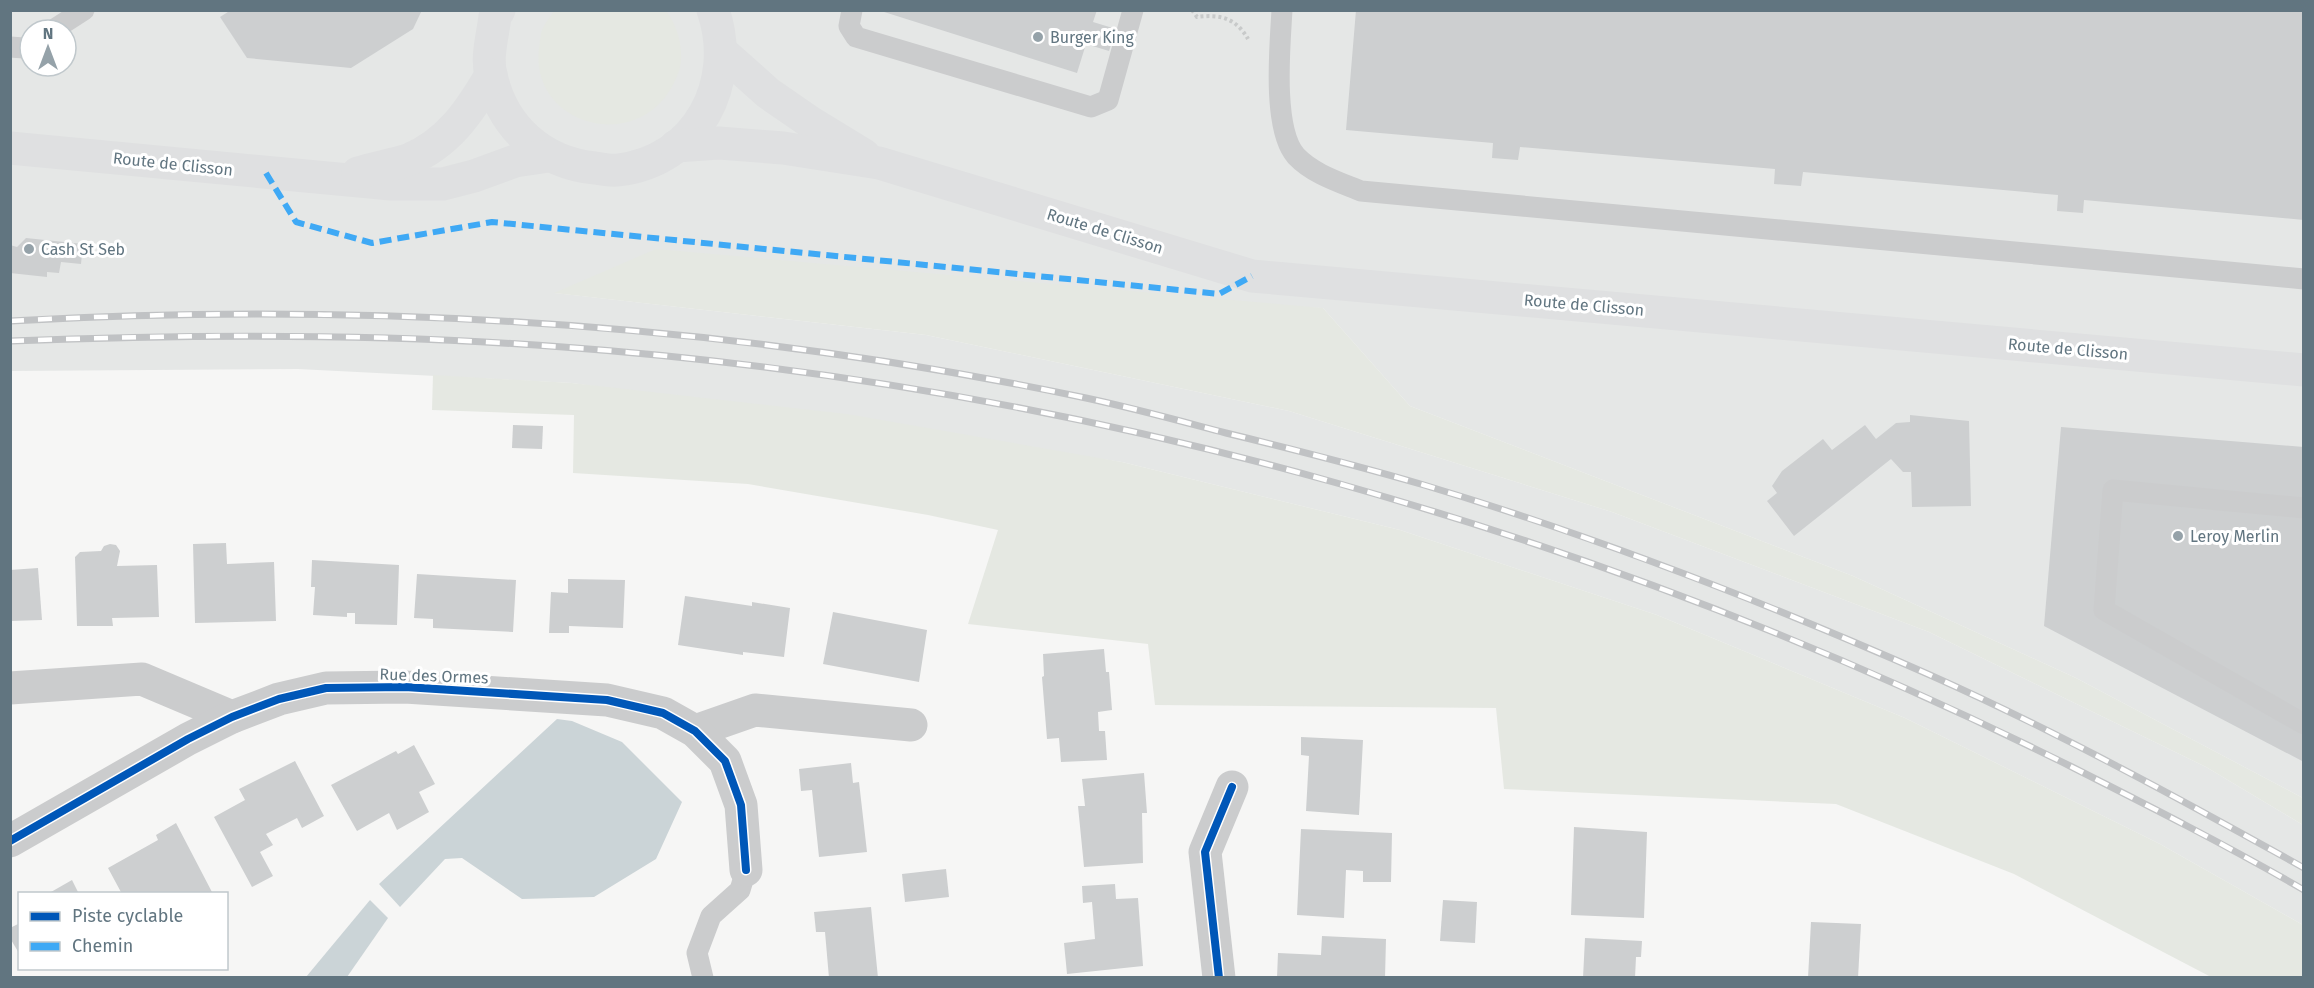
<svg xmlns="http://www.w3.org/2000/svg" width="2314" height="988" font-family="'Fira Sans',sans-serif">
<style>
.built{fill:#e5e7e6;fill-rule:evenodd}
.green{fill:#e5e8e2}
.water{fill:#cbd4d7}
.building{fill:#cdcfd0}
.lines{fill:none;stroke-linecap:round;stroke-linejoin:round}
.path{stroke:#c8caca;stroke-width:4;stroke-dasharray:3 3;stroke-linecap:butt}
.lane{stroke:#cbcccd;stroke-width:21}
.street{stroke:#cbcccd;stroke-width:33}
.secondary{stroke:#dfe0e1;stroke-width:33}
.rail-casing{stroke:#c0c2c4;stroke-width:7}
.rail{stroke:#fff;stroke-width:4.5;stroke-dasharray:14;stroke-linecap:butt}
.quiet{stroke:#3fa9f5;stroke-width:6;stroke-dasharray:12 6;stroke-linecap:butt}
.cycleway-casing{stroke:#fff;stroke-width:11}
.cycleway{stroke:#0057b8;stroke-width:8}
.poi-dot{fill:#95a2a9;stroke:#fff;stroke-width:2}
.labels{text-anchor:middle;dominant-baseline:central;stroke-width:6;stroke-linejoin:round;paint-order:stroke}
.poi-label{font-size:16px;fill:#617580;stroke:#fff;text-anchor:start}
.street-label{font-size:16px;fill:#617580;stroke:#fff}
</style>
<rect width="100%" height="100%" fill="#f6f6f5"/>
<!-- built -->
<path class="built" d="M11,11H2303V798L2076,678L1853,576L1410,406L1323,308L555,293L926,335L1289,411L1612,512L1929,632L2206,767L2303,825V925L2160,844L1905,718L1657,615L1400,530L1122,462L572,383L298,369L11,371ZM30,30H66V66H30Z"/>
<!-- green -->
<g class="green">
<path d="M554,11H666C678,26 685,52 679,71C649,159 529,129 539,48C540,43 540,36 542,30C545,23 550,17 554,11Z"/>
<path d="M656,249L1323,308L1410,406L1853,576L2076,678L2303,798V825L2206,767L1929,632L1612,512L1289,411L926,335L554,293Z"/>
<path d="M433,375L572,383L847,414L1122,462L1400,530L1657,615L1905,718L2160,844L2303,925V977H2211L2014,874L1836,804L1504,789L1496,708L1155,705L1148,644L968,624L998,530L928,515L748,484L573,473L574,415L432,410Z"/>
</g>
<!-- water -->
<g class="water">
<path d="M557,719L572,721L622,742L682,802L656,859L594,897L522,899L462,858L445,859L400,907L379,884Z"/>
<path d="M370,900L388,918L347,977H306Z"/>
</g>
<!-- building -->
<g class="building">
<path d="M231,10H422L413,29L351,68L247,58L220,17Z"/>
<path d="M1097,10L1093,22L1116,29L1109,51L1086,44L1077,73L881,11Z"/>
<path d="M1356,10H2304V220L2084,200L2083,213L2057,211L2058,195L1803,172L1801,186L1774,184L1775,169L1520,147L1518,160L1492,158L1493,143L1346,130Z"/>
<path d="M26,238L83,244L81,264L61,262L59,273L47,272V277L10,273V245L17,247Z"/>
<path d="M1910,415L1969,421L1971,506L1912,507L1911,472H1903L1891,459L1794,536L1767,501L1777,493L1772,486L1782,471L1823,439L1832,450L1865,425L1876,439L1896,423L1910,422Z"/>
<path d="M513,425L543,426L542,449L512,448Z"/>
<path d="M2061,427L2304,447V762L2044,626Z"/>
<path d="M226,543L227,564L274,562L276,621L195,623L193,544Z"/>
<path d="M110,544L116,545L120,551L117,566L157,565L159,617L112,618L113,626H77L75,557L80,552L101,551L104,546Z"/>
<path d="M312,560L399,565L397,625L355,624V613H347V617L313,615L315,587H311Z"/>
<path d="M38,568L42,620L10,621V570Z"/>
<path d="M417,574L516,580L513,632L433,628V619L414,618Z"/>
<path d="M568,579L625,580L623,628L569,626V633H549L551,592L568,593Z"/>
<path d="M685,596L752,606V602L790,608L784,657L743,652V655L678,645Z"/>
<path d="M833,612L927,630L919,682L823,664Z"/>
<path d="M1104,649L1106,672H1109L1112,710L1098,712L1099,731H1105L1107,760L1061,762L1059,738L1047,739L1042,677L1044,676L1043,654Z"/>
<path d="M1301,737L1363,740L1359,815L1306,811L1309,756L1301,755Z"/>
<path d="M414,745L435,784L419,792L429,812L397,830L389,813L357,831L331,785L396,751L398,754Z"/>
<path d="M295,761L324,816L302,828L297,818L266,834L273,845L260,852L273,876L252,887L214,817L245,800L239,789Z"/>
<path d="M851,763L853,783L859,782L867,852L819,857L812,790L801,791L799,769Z"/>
<path d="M1144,773L1147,813H1142L1143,863L1084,867L1078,806H1085L1082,779Z"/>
<path d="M176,823L213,894H188L187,892L184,894H122L108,868L158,840L156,835Z"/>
<path d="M1574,827L1647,832L1644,918L1571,915Z"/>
<path d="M1301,829L1392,833L1391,882H1363V871L1346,870L1344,918L1297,915Z"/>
<path d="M946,869L949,897L905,902L902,874Z"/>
<path d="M72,880L79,894H52L51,892Z"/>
<path d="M1115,884L1116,899L1138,898L1143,966L1067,974L1064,943L1095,939L1092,902L1083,903L1082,886Z"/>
<path d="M1443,900L1477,902L1475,943L1440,941Z"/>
<path d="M871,907L878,978H829L825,932H816L814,912Z"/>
<path d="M1811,922L1861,924L1858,978H1808Z"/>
<path d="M20,923V955L10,938V928Z"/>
<path d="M1322,936L1386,939L1385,978H1277L1278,953L1321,955Z"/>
<path d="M1585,938L1642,941L1641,957H1636L1635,978H1583Z"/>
</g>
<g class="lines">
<!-- path -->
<path class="path" d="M1192,10L1197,17C1220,14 1236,18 1248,39"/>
<!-- lane -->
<g class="lane">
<path d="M852,10L849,26L856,37L1091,107L1108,100L1133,10"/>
<path d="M1282,10C1280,45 1272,129 1296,156C1313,174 1339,182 1361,191L2304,279"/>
<path d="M53,30L84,10"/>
<path d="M10,47L24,48L30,45"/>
<path d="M2304,508L2113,490L2104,610L2304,724"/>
<path d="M703,978L697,953L711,916L740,890L746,870"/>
</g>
<!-- street -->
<g class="street">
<path d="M10,688L142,679L232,717"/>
<path d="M695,731L755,710L911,725"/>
<path d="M10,841L188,739L232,717L279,699L326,688L405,687L607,700L663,713L695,731L725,761L741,805L746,870"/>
<path d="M1219,978L1205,852L1232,787"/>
</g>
<!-- secondary -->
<g class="secondary">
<path d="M499,10L495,16C493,35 486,57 491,75C502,127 542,163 595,168C602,169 610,171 618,170C697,161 738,83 713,10"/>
<path d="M722,52L768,93L810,122L864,155"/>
<path d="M676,146L719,143L783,148L879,163L1252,276L2304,370"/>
<path d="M10,148L391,184H443L474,176L515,161L549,156"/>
<path d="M358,173C374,168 392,165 408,160C448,144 470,111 491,75"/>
</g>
<!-- rail casing -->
<g class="rail-casing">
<g id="rail">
<path d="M10,321C370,301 733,324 1086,398C1133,408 1180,421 1226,433C1292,449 1359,466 1424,485C1594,536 1767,603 1930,675C2058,732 2182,800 2304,868"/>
<path d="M10,341C195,334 379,333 563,347C1086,385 1601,532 2070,766C2149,806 2228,846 2304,890"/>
</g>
</g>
<!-- rail -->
<use href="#rail" class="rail"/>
<!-- quiet -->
<path class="quiet" d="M266,173L296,222L372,243L492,222L1219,294L1252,276"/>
<!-- cycleway casing -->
<g class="cycleway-casing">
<g id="cycleway">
<path d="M10,841L188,739L232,717L279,699L326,688L405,687L607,700L663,713L695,731L725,761L741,805L746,870"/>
<path d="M1219,978L1205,852L1232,787"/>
</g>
</g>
<!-- cycleway -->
<use href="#cycleway" class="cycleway"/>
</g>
<!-- markers -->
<g class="poi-dot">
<circle cx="1038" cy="37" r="6"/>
<circle cx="29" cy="249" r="6"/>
<circle cx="2178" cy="536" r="6"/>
</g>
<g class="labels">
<!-- poi labels -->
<g class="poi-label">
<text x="1050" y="37">Burger King</text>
<text x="41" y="249">Cash St Seb</text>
<text x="2190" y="536">Leroy Merlin</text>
</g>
<!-- street labels -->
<g class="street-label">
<text transform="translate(173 164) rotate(6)">Route de Clisson</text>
<text transform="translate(1105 231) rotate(17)">Route de Clisson</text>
<text transform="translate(1584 305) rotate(5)">Route de Clisson</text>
<text transform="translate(2068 349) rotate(5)">Route de Clisson</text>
<text transform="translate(434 676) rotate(2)">Rue des Ormes</text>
</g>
</g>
<!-- border -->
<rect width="2314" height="988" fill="none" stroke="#617580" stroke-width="24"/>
<!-- legend -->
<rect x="18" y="892" width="210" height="78" fill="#ffffff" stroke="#c0c8cc" stroke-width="1.5"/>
<rect x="30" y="912" width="30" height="9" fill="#0057b8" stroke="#c0c8cc" stroke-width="1.5"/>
<text x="72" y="922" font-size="18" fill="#617580">Piste cyclable</text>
<rect x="30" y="942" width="30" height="9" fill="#3fa9f5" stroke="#c0c8cc" stroke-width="1.5"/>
<text x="72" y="952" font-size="18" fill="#617580">Chemin</text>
<!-- north arrow -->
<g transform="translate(48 48)"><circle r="28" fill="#ffffff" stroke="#c0c8cc" stroke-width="1.5"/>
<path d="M0-4.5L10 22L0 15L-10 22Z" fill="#95a2a9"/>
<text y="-9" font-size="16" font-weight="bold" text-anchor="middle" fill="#617580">N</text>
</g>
</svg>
